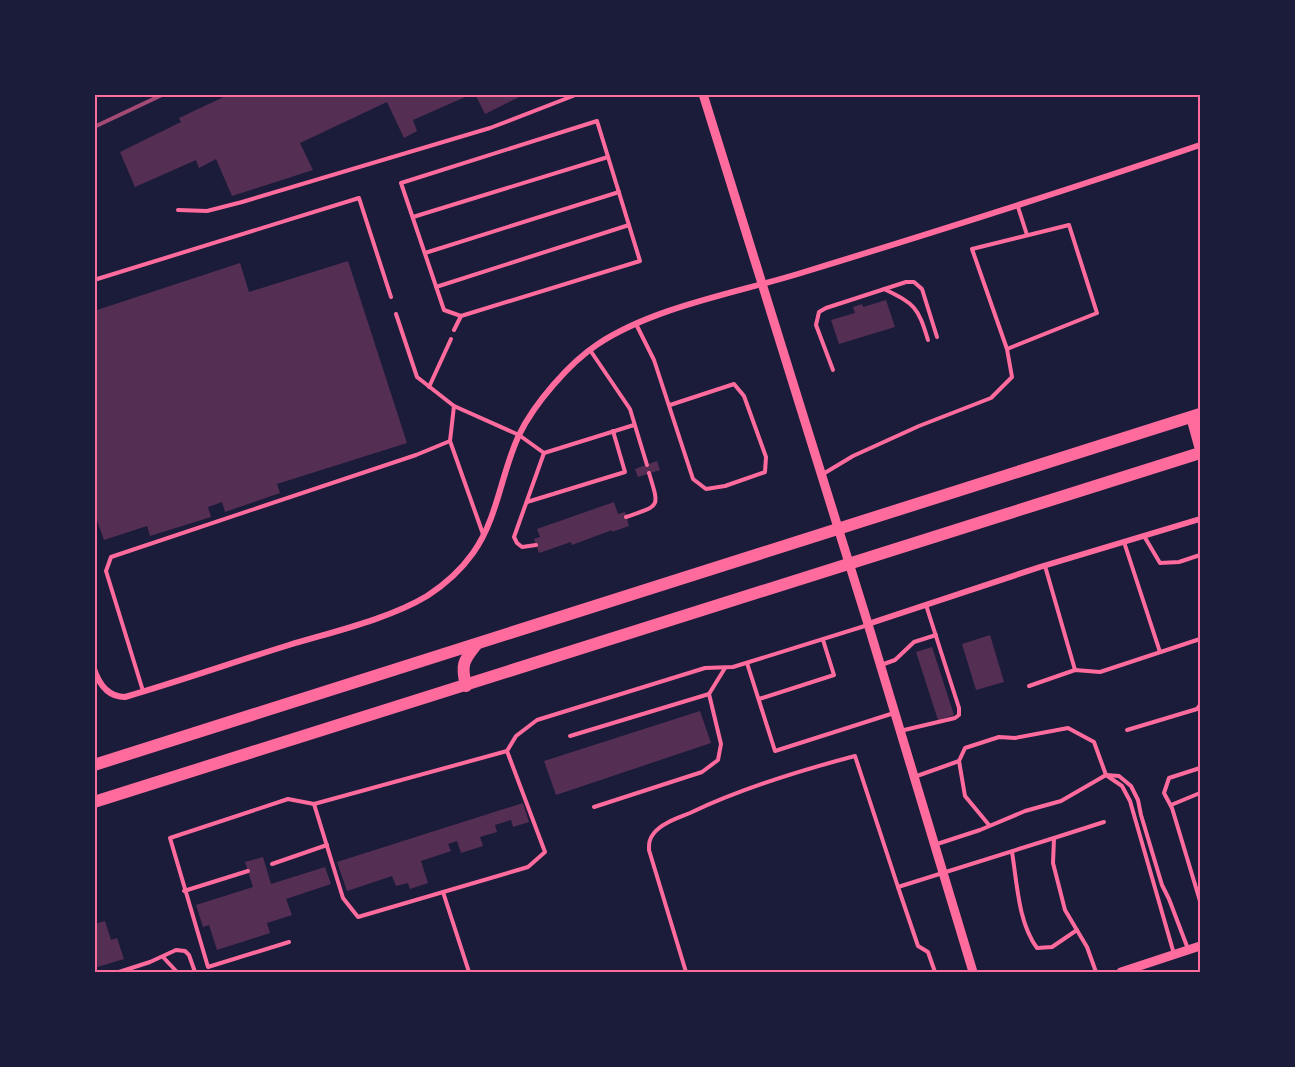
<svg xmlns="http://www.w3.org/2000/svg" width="1295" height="1067" font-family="'Alegreya Sans',sans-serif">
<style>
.building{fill:#542f53}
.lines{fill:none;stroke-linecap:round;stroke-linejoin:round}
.service{stroke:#ff6b9d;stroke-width:4}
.minor{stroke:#ff6b9d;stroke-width:6}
.secondary{stroke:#ff6b9d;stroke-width:9}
.trunk{stroke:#ff6b9d;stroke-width:12}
.rail{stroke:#a44b75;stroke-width:4}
.neatline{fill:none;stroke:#ff6b9d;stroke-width:2}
</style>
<rect width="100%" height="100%" fill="#1b1b3a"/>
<!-- building -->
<g class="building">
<path d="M230,94H472L413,120L417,131L404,138L387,102L300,143L313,170L232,196L216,159L199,168L196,160L135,187L120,152L181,122L179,118Z"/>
<path d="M475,94H525L485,114Z"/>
<path d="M348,261L407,443L277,484L280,493L225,512L222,502L208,507L211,517L150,536L147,526L104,540L94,512V311L240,263L249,292Z"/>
<path d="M886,300L895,327L839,344L831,320L855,313L853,307L862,304L863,307Z"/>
<path d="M657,461L660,470L638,477L635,469Z"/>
<path d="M614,502L618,514L625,512L629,526L612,532V530L572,545L571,542L539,553L534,539L540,537L537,529Z"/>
<path d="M990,635L1004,682L976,690L962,644Z"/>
<path d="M932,647L954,715L938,720L916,652Z"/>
<path d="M700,711L711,743L556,795L544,761Z"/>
<path d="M523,803L529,822L513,827L511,820L495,825L497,832L480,837L483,846L461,853L457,841L448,844L451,851L421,861L428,883L410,889L408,883L396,886L392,876L347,891L337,862Z"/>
<path d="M263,857L271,884L325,867L331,884L286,899L292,915L267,923L270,933L217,950L209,925L203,927L196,905L253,887L245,862Z"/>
<path d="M105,921L111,940L117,938L124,959L94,968V924Z"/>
</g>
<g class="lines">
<!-- service -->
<g class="service">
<path d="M1018,207L1027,235"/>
<path d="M178,210L207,211L242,202L490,128L578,94"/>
<path d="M413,217L608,157"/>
<path d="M425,253L619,192"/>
<path d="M94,280L359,198L391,297"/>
<path d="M436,287L629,225"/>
<path d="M884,289C915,304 918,307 928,340"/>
<path d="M396,314L417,377L454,406"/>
<path d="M636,324L654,360L693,479L706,489L725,486L765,472L766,457L744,396L734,384L670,405"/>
<path d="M454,330L461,316L640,261L597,121L401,183L444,310L461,316"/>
<path d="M590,350L630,409L647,465"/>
<path d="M833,370L816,325L819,312L826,308L906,282H914L922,289L937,337"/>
<path d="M429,387L451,339"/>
<path d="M450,441L483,534"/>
<path d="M544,453L634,425"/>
<path d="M823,474L853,456L919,426L991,398L1012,377L1007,349L972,249L1069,225L1097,313L1007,349"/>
<path d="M527,502L625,472L613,431"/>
<path d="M626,517C660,505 660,509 649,473"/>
<path d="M1144,536L1160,563L1179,562L1200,555"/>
<path d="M1124,542L1160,652"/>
<path d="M536,545L522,547L517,543L514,537L544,453"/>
<path d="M1045,566L1075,670"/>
<path d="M747,663L775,751L894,713"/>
<path d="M881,665L895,660L914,642L936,635"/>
<path d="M1029,686L1075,670L1100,672L1200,639"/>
<path d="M143,691L106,571L111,557L416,455L450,441L454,406L519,435L544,453"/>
<path d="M759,699L834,675L823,640"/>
<path d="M1127,730L1197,709L1200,705"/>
<path d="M900,731L955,718L959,715V708L926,605"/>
<path d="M570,736L709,694"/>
<path d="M507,751L314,804L343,898L358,917L528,867L545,852L507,751L516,736L537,720L705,668L733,667L868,625"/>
<path d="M1200,768L1169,778L1164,793L1172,808L1200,901"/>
<path d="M914,777L959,761"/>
<path d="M1171,805L1200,793"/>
<path d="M594,807L702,772L718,760L721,744L709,694L725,668"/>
<path d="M989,825L965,796L959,761L965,748L999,737L1015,738L1068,728L1094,742L1106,775L1122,786L1130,801L1174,954"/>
<path d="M934,845L980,830L1025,811L1061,801L1106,775L1119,776L1131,786L1138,800L1141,815L1162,885L1169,899L1188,949"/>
<path d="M1012,852C1017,882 1018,922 1037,948L1052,947L1077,930"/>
<path d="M272,864L327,845"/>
<path d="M898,887L918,946L928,952L935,972"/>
<path d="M184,891L248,871"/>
<path d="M443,892L469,972"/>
<path d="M289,942L208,967L170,838L288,799L314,804"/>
<path d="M163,957L177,972"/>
<path d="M119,972L150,962L176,950L185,951L189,955L195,972"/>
<path d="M686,972L649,850C649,843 649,839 654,833C662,823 678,818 690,813C742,788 798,771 855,756L898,887L1054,838"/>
<path d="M1096,972L1087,947L1065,910L1053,863L1054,838L1104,822"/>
</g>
<!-- minor -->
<g class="minor">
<path d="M868,624L1040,567L1200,519"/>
<path d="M94,669C99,684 108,697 125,697C180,681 234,662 289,645C332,632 389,619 427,596C444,585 461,570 473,553C498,518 501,473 519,435C534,404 569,363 598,344C654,307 736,293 801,273C935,232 1068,190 1200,145"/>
</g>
<!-- secondary -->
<g class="secondary">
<path d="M703,94L868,624L973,972"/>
<path d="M1121,972L1200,946"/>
</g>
<!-- trunk -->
<g class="trunk">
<path d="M1192,417L1200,446"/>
<path d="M466,686C461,665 463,661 476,645"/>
<path d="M94,765L1200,414"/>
<path d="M94,802L1200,453"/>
</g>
<!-- rail -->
<path class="rail" d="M94,127L164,94"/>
</g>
<!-- border -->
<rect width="1295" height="1067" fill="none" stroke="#1b1b3a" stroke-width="192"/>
<rect x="96" y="96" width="1103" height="875" class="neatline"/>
</svg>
